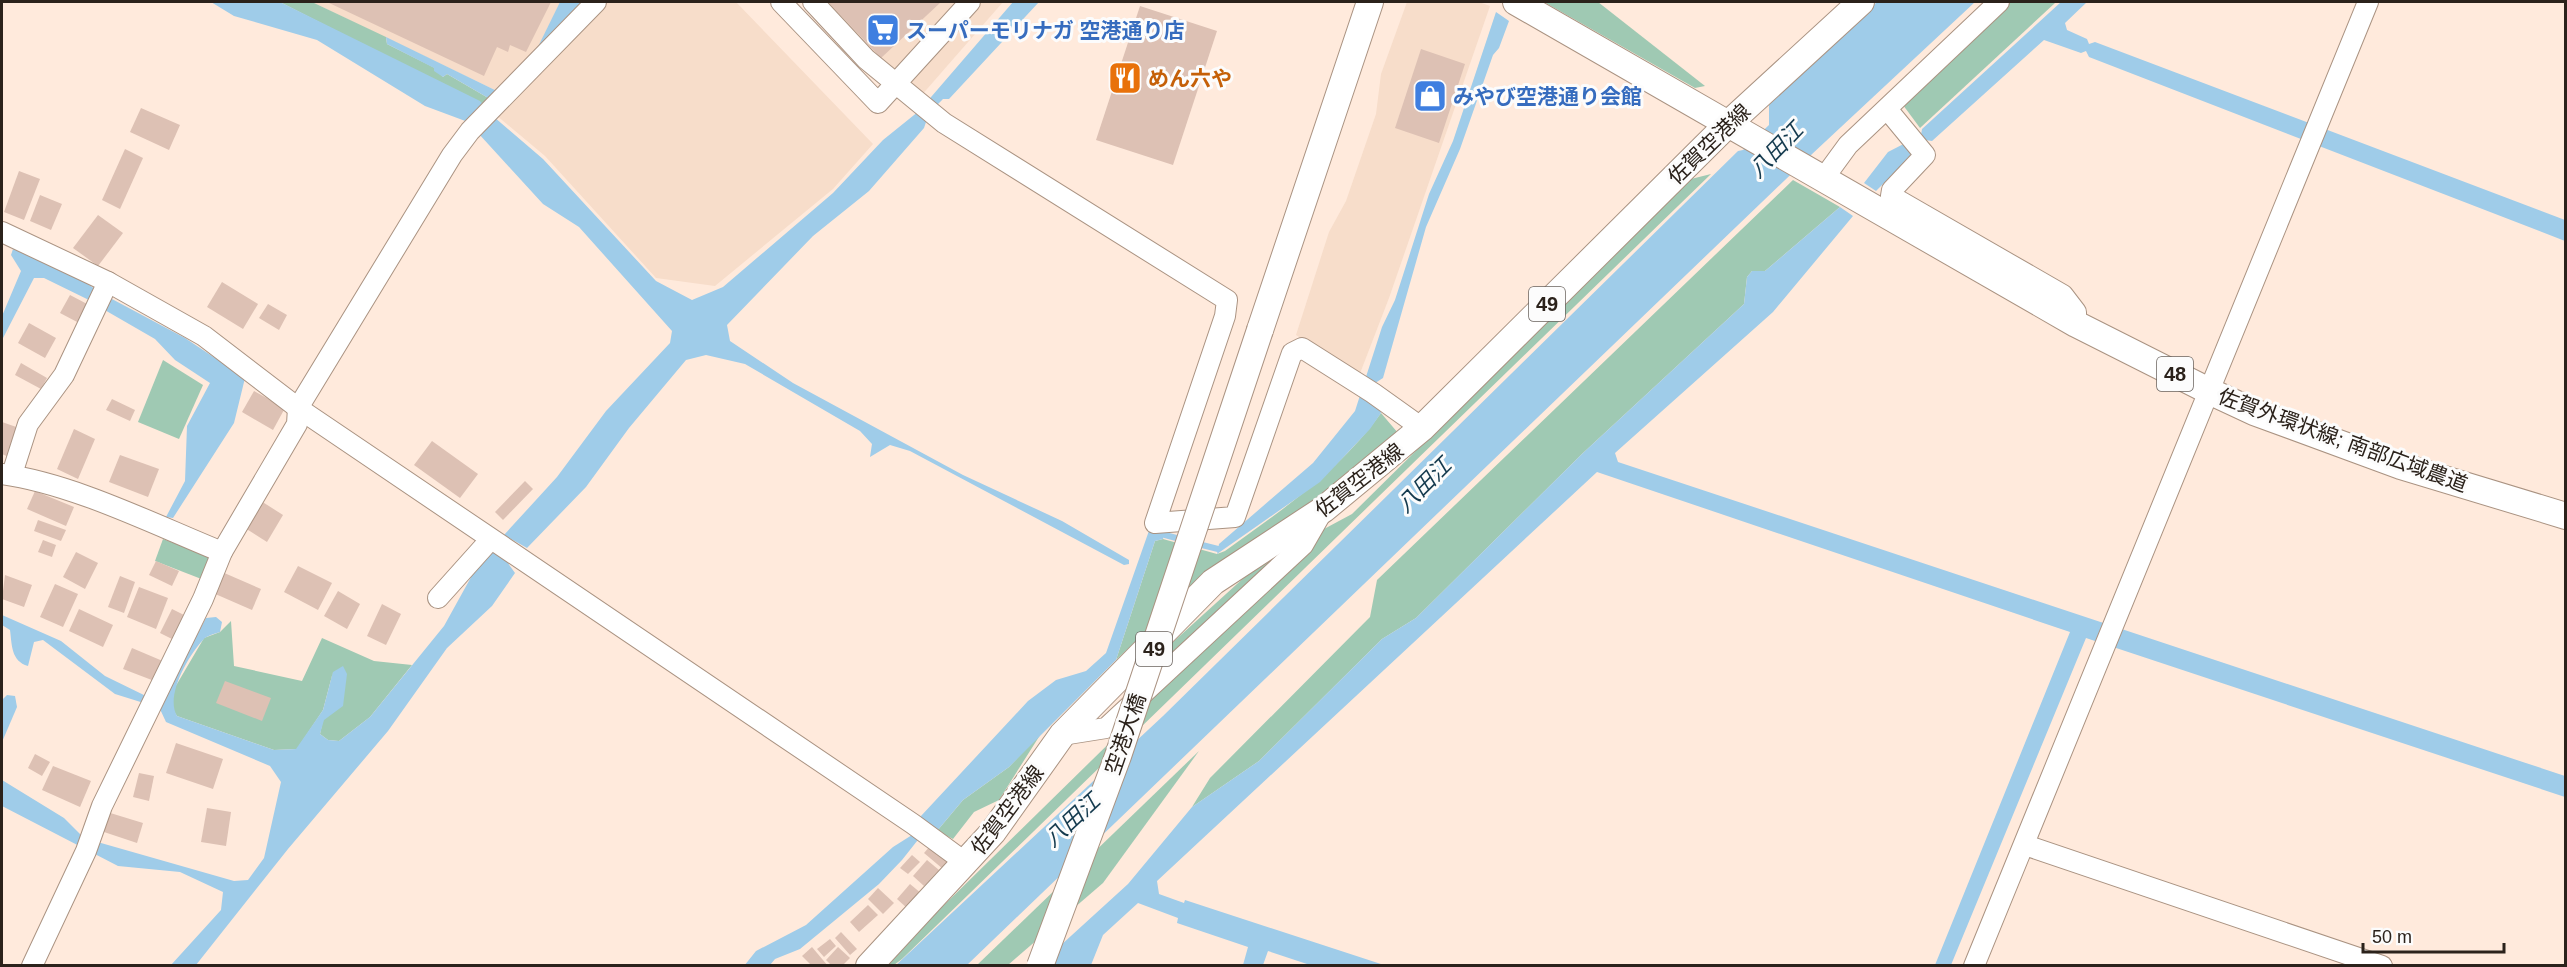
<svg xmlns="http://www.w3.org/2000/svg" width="2567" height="967" font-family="Helvetica,'Noto Sans JP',sans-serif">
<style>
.built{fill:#f7ddca}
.green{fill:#9fc9b3}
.water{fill:#9fcce9}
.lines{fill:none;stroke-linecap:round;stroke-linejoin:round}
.stream{stroke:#9fcce9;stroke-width:6}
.building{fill:#ddc1b4}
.minor-casing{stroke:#aa9382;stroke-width:22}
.major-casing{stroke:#aa9382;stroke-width:28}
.minor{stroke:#fff;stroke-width:20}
.major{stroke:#fff;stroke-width:26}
.major-bridge-casing{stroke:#aa9382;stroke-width:28;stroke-linecap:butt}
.major-bridge{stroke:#fff;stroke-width:26}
.labels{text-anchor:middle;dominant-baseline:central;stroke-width:6;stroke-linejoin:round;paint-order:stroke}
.shield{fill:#fcfcfc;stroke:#6a635e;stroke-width:1.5}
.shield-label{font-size:20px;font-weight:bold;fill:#2b221b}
.shop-label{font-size:21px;font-weight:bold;fill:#366cbe;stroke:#fcfcfc;text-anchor:start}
.food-label{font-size:21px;font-weight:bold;fill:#c56008;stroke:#fcfcfc;text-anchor:start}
.street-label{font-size:21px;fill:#2b221b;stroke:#fcfcfc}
.water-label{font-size:22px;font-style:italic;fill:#143a4e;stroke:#fcfcfc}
</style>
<rect width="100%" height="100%" fill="#ffeadc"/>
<!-- built -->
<g class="built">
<path d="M312,2H587L499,92Z"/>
<path d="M607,2H736L873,144L833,189L715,286L656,278L545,156L496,115Z"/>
<path d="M821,2H1003L920,97L873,57Z"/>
<path d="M1407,2H1479L1490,6L1389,298L1359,376L1296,335L1329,232L1346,201L1376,114L1381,74Z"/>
</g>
<!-- green -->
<g class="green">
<path d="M280,2H312L386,37L387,44L435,68L443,77L447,74L490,99L485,107Z"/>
<path d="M1544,2H1598L1705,86L1695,88Z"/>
<path d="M2008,2L2055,3L1920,128L1903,105Z"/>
<path d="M1711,174L902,959L894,965L882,966L1143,710L1172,643L1259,564L1352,514L1691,179Z"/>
<path d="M1793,180L1840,207L1765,271H1752L1747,277L1744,304L1583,453L1416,618L1382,639L1259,761L1192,807L1210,778L1370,617L1377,580Z"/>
<path d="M163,360L203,385L179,439L138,422Z"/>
<path d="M1381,413L1398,433L1334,492L1222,560L1116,660L1155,541L1163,539L1217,554L1225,551C1282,510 1340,471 1381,413Z"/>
<path d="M163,539L211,557L204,580L155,561Z"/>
<path d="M231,621L234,666L302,681L322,638L374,661L412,665L370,717L339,741L328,740L320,734L333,672L323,710L297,749L274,750L177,716L171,707L174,689L204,638L220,632Z"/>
<path d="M1042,732L999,800L974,812L953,839L937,831L963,800L1009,767Z"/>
<path d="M1199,751L1103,883L1008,965L976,966Z"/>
</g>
<!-- water -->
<g class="water">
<path d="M211,2H280L480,101L494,117L543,159L656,281L692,300L723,287L833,193L883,140L919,111L1013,2H1039L949,99H943L929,113L924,128L869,191L813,236L727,325L730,341L793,383L963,475L1062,521L1129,560V564L1124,565L910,451L890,445L870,457L872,444L860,431L745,364L706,355L686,360L629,428L586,487L527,548L504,535L557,477L606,411L670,343L672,331L579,227L543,204L468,122L425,106L317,40L234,16Z"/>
<path d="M560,2H587L533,57Z"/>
<path d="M1877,2H1975L1811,155L967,965L895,966L1163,716L1738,151L1743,150L1769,125V105Z"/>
<path d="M2061,2H2087L2065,23L2067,30L2087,39L2089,44L2095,42L2565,220V241L2089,57L2086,51L2081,53L2044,40L1932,141L1925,140L1913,149V154L1876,191L1864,183L1888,152L1921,135L1922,129Z"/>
<path d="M1496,12L1509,21L1499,48L1493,55L1460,149L1426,227L1383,378L1372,385L1381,413L1370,429L1320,482L1217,554L1219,544L1313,463L1355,411L1382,327L1395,300L1429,194L1453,141Z"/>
<path d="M386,37L499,92L490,99L447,74L443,77L434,71V68L387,44Z"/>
<path d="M1840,207L1853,216L1773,312L1615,453L1618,462L2565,776V797L2086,638L1951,965H1935L2070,632L1597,472L1157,881L1159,894L1184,903L1185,900L1384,965H1310L1268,951L1263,965H1243L1248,947L1177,923L1178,918L1138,903L1103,935L1091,965L1038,966L1128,884L1192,807L1259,761L1382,639L1416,618L1583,453L1744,304L1747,277L1752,271H1765Z"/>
<path d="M13,249L79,278L95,289L91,301L44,278H34L2,340V316L21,271L11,255Z"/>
<path d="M112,299L185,338L245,378L234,423L173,518L166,517L185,481L187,426L210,383L175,360L155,339L103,309V304Z"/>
<path d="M1151,525L1166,530L1163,539L1155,541L1116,660L1009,767L963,800L937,831L921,836L902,860L879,884L800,949L775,959L770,965L744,966L756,951L806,925L893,847L912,835L922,823L921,816L1028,701L1056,680L1086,671L1106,653Z"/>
<path d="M492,551L505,559L515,573L492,606L447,648L388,731L288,849L196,965H171L221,910L223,892L180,872L118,866L2,806V780L64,818L82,836L101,843L234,881L248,880L264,858L281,782L270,766L166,722L159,707L206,618L216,617L222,622L220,632C214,634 206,636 203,640C188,656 165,696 177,716L274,750L296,749L323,710L333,672L343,666L347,674L343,706L324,720L320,734L328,740L339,741L370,717L444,626L475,570Z"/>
<path d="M2,615L61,641L105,676L150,698L147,704L115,694L43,640L34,642L28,666C11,661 12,645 10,630L2,625Z"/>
<path d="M7,695L15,696L17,707L2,742V700Z"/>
</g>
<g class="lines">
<!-- stream -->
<g class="stream">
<path d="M1165,535L1184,540"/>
<path d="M1194,543L1218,549"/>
</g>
</g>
<!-- building -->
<g class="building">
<path d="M327,2H551L526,52L510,45L508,52L497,47L484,76Z"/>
<path d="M828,2H941L881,58Z"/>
<path d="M1140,6L1217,31L1173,165L1096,140Z"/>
<path d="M1421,49L1465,64L1439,143L1395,128Z"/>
<path d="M141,108L180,125L169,150L130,132Z"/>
<path d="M125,149L143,158L120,209L102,200Z"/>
<path d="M19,171L40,179L24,220L4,212Z"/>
<path d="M40,195L62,204L51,230L30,221Z"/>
<path d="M98,215L123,233L98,266L73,248Z"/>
<path d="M222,282L258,304L243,329L207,307Z"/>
<path d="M70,295L89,305L79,323L60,313Z"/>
<path d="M268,304L287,315L279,330L259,318Z"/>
<path d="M29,323L56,338L45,358L18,343Z"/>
<path d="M21,363L47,378L41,389L15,375Z"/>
<path d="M254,391L285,408L273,430L242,412Z"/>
<path d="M112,399L135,410L130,421L106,410Z"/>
<path d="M2,422L22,429L11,458L2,454Z"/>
<path d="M74,429L95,439L78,479L57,469Z"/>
<path d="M432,441L478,474L460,498L414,465Z"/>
<path d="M120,455L159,469L148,497L109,482Z"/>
<path d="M525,481L533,489L503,520L495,512Z"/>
<path d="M35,491L74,507L66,526L27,509Z"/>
<path d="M261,501L283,515L267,542L245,528Z"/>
<path d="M38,520L66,530L61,541L34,531Z"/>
<path d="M43,540L56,545L52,557L38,552Z"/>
<path d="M76,552L98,563L85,589L63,577Z"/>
<path d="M156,561L179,571L172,586L149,575Z"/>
<path d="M298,566L332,583L318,610L284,592Z"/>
<path d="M222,572L261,589L252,610L213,593Z"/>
<path d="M5,575L32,585L24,607L2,599Z"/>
<path d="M120,576L135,582L124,613L108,607Z"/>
<path d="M55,584L78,594L63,627L40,617Z"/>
<path d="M139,587L168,598L156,629L127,617Z"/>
<path d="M338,591L360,604L347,629L324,616Z"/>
<path d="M382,604L401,614L386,645L367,636Z"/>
<path d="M79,609L113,625L103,647L69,631Z"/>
<path d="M172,609L186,616L174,640L160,633Z"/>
<path d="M132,648L165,662L157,682L123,669Z"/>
<path d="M225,681L271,698L262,721L216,703Z"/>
<path d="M176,743L223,759L213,789L166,773Z"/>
<path d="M35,754L50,762L42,776L28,768Z"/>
<path d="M53,766L91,781L80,807L42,790Z"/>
<path d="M139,773L154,776L149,801L133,797Z"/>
<path d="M207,808L231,812L226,846L201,842Z"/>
<path d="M107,812L143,823L137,843L101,831Z"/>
<path d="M931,845L949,861L943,869L924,853Z"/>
<path d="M912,855L920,862L908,874L900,868Z"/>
<path d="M927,860L939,870L924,886L913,876Z"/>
<path d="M910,884L922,894L908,909L897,899Z"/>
<path d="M878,888L894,903L883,914L868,899Z"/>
<path d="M868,905L878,915L859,932L850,922Z"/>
<path d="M841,932L857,949L850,955L835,938Z"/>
<path d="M830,939L836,946L824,957L817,949Z"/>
<path d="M812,947L828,966H812L802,956Z"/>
<path d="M838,947L850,958L842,966H832L826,960Z"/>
</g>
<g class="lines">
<!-- minor casing -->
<g class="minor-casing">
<g id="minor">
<path d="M781,2L878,103L970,2"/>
<path d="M813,2L866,59L944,123L1227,300L1225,316L1155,523L1235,517L1292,353L1302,348L1373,393L1422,428"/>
<path d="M1887,109L1925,155L1892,190L1891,196L2063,295L2076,312V324"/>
<path d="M1829,171L1848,145L1999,2"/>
<path d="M2,232L108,282L204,336L298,408L913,824L966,863"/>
<path d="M2,474C74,484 153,524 222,552"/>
<path d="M12,474L28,424L64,375L108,282"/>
<path d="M438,598L490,540"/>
<path d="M1062,735L1106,728L1303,545L1322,512"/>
<path d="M2025,845L2382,966"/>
<path d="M32,966L86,851L102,806L203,599L222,552L297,424L298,408L452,155L470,131L596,2"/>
<path d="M1974,966L2368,2"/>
</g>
</g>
<!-- major casing -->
<g class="major-casing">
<g id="major">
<path d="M1516,2L2076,324L2209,391L2254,412L2401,466L2566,516"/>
<path d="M1260,330L1370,2"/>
<path d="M869,966L993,832L1062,735L1213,582L1324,509L1422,428L1728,124L1861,2"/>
</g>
</g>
<!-- minor -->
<use href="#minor" class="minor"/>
<!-- major -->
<use href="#major" class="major"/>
<!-- major-bridge casing -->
<g class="major-bridge-casing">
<path id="major-bridge" d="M1040,966L1118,756L1260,330"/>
</g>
<!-- major-bridge -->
<use href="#major-bridge" class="major-bridge"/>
</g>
<!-- icons -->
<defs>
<g id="supermarket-square" transform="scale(1.725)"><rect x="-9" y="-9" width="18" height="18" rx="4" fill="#3f7fe0" stroke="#fcfcfc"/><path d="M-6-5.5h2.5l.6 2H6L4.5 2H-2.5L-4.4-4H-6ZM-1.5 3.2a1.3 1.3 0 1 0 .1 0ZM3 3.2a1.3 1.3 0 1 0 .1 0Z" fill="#fff"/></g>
<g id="restaurant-square" transform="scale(1.725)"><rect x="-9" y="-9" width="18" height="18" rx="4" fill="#e8710a" stroke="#fcfcfc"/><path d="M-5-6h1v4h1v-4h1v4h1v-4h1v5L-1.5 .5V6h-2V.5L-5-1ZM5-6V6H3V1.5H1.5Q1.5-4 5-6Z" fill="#fff"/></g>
<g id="shop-square" transform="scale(1.725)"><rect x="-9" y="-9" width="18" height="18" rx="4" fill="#3f7fe0" stroke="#fcfcfc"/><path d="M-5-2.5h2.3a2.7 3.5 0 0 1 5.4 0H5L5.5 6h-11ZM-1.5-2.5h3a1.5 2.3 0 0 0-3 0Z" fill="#fff"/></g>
</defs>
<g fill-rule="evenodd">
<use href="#supermarket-square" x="883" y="30"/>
<use href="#restaurant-square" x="1125" y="78"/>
<use href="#shop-square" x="1430" y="96"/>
</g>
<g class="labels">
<!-- shield labels -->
<g class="shield">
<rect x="1529" y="287" width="36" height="34" rx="4.5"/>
<rect x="2157" y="357" width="36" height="34" rx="4.5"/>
<rect x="1136" y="632" width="36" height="34" rx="4.5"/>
</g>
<g class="shield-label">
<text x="1547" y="304">49</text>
<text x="2175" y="374">48</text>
<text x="1154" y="649">49</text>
</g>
<!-- shop labels -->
<g class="shop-label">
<text x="906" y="30">スーパーモリナガ 空港通り店</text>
<text x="1453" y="96">みやび空港通り会館</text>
</g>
<!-- food labels -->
<g class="food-label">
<text x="1148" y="78">めん六や</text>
</g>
<!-- street labels -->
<g class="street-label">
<text transform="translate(1709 144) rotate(-44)">佐賀空港線</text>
<text transform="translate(2343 440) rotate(20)">佐賀外環状線; 南部広域農道</text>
<text transform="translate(1359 480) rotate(-38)">佐賀空港線</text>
<text transform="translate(1125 734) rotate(-71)">空港大橋</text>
<text transform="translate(1007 810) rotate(-53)">佐賀空港線</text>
</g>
<!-- water labels -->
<g class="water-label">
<text transform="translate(1776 150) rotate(-46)">八田江</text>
<text transform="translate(1424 485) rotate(-45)">八田江</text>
<text transform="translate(1072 820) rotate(-43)">八田江</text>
</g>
</g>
<!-- border -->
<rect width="2567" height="967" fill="none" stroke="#2b221b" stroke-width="6"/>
<!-- scale -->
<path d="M2363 943v9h141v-9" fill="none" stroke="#2b221b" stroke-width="3"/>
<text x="2372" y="943" font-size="18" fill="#2b221b" stroke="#fcfcfc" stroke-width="4.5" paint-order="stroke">50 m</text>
</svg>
